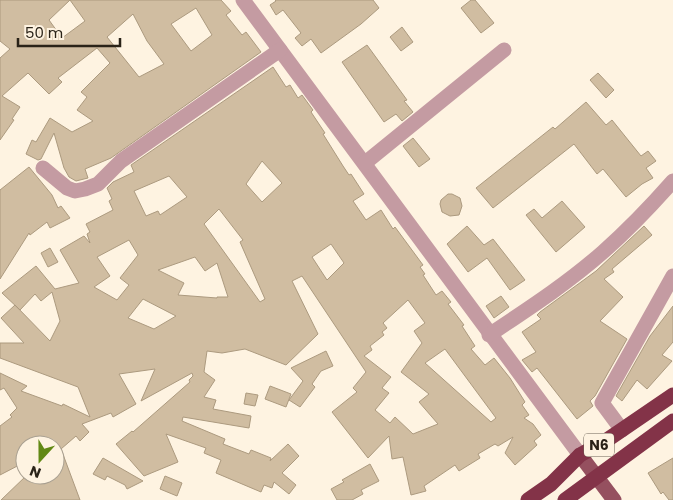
<svg xmlns="http://www.w3.org/2000/svg" width="673" height="500" font-family="Poppins,sans-serif">
<style>
.building{fill:#d0bda1;stroke:#ac9a7f;fill-rule:evenodd}
.lines{fill:none;stroke-linecap:round;stroke-linejoin:round}
.minor{stroke:#c49ba2;stroke-width:15}
.major{stroke:#95505f;stroke-width:15}
.highway{stroke:#833348;stroke-width:15}
.labels{text-anchor:middle;dominant-baseline:central;stroke-width:4.5;stroke-linejoin:round;paint-order:stroke}
.shield{fill:#fef3e1;stroke:#6a6154;stroke-width:1}
.shield-label{font-size:14px;font-weight:bold;fill:#2a2318}
</style>
<rect width="100%" height="100%" fill="#fef3e1"/>
<!-- building -->
<g class="building">
<path d="M0,0H70L49,20L62,38L85,21L70,0H221L231,11L226,15L242,35L246,32L261,52L111,158L85,169L88,178L76,181L69,177L64,168L54,133L41,159L38,160L26,154L32,140L36,142L50,118L72,132L93,121L77,110L87,97L81,92L110,63L97,48L58,78L62,82L49,94L28,73L2,96L20,107L12,119L14,120L0,140V58L10,49L0,41ZM196,8L212,35L191,51L171,24ZM133,14L147,41L164,64L139,77L107,37Z"/>
<path d="M275,0H373L379,8L361,24L321,53L311,39L302,46L295,38L301,33L283,10L276,15L270,5L276,1Z"/>
<path d="M471,0H475L494,23L481,33L461,8Z"/>
<path d="M402,27L413,42L401,51L390,37Z"/>
<path d="M367,45L407,100L404,101L413,112L402,121L396,114L384,122L342,62Z"/>
<path d="M273,67L286,87L290,85L298,98L302,95L313,110L311,112L325,133L323,134L343,166L349,175L351,174L364,194L353,201L366,220L381,210L393,229L395,227L423,265L420,267L425,274L423,275L436,295L442,291L451,302L448,304L464,325L462,326L475,346L471,349L485,365L494,358L510,378L525,402L522,405L529,415L524,418L533,424L541,435L534,441L537,445L515,465L505,453L513,437L498,446L495,444L478,454L480,458L459,471L455,465L424,486L426,491L411,495L403,457L392,459L389,436L368,458L332,412L357,392L353,388L366,372L302,276L292,281L318,334L286,365L245,349L222,353L207,351L204,372L215,380L204,397L216,400L213,409L251,416L249,428L183,417L182,421L225,439L223,444L249,454L251,450L271,458L270,461L288,444L299,456L282,473L296,485L289,494L274,482L272,488L264,485L261,492L216,473L221,460L204,453L206,448L166,434L178,462L144,476L116,444L132,431L133,432L190,382L189,380L193,376L192,373L141,401L155,369L119,374L136,404L113,417L111,413L82,424L89,432L80,441L76,436L61,449L80,500H1L27,475H55V445H25V462L0,475V426L12,417L10,415L17,408L4,388L0,390V373L27,386L21,391L62,406L63,404L90,417L78,387L0,358V343H24L1,318L15,305L50,341L60,321L52,292L41,301L35,294L20,310L2,293L36,266L55,289L79,283L60,250L84,236L90,243L87,234L90,232L86,224L113,210L109,201L112,199L107,188L113,182L134,172L131,165ZM262,161L282,183L262,202L246,184ZM169,176L187,197L160,215L158,211L146,216L134,191ZM219,209L243,240L240,242L265,299L260,302L204,224ZM129,240L138,255L120,278L129,285L117,300L94,287L110,276L97,257ZM331,244L344,263L327,280L312,257ZM195,257L205,271L217,263L228,297H217V298L178,295L184,283L158,270ZM143,299L176,316L154,329L128,318ZM408,300L425,323L414,331L422,343L401,372L429,394L419,402L438,424L413,434L395,417L390,423L375,410L389,393L382,388L391,377L364,356L372,350L370,346L384,335L382,332L387,328L383,323ZM445,349L496,418L491,422L425,363Z"/>
<path d="M598,73L614,90L606,98L590,80Z"/>
<path d="M586,102L606,125L612,120L641,156L648,151L656,161L646,168L653,178L642,184L626,197L603,169L597,174L574,144L493,208L476,188L553,127L555,129Z"/>
<path d="M413,138L430,159L419,167L403,146Z"/>
<path d="M29,167L52,195L58,208L61,206L70,218L50,228L47,222L30,235L29,233L0,279V190Z"/>
<path d="M448,194H452L460,198L462,206L459,215L450,216L442,212L440,204L441,200Z"/>
<path d="M562,201L585,227L556,252L526,215L534,209L542,218Z"/>
<path d="M467,226L484,245L493,239L525,280L510,290L487,258L468,272L447,244Z"/>
<path d="M644,226L652,235L612,269L614,272L604,279L623,297L600,321L627,339L595,396L590,401L593,406L577,419L537,368L532,372L522,360L536,352L522,332L541,319L537,315L540,312L596,271Z"/>
<path d="M50,248L58,262L48,267L41,253Z"/>
<path d="M501,296L509,307L494,318L486,306Z"/>
<path d="M673,306V342L662,355L672,361L647,389L637,380L622,401L616,396L650,336Z"/>
<path d="M326,351L333,366L321,371L312,384L315,387L300,407L289,400L303,381L291,368Z"/>
<path d="M270,386L291,394L286,407L265,399Z"/>
<path d="M246,393L258,395L255,406L244,404Z"/>
<path d="M103,458L143,481L127,489L125,485L107,476L105,480L93,474Z"/>
<path d="M673,458V500H669L663,492L661,494L648,473Z"/>
<path d="M370,464L379,481L361,490L363,494L352,500H337L331,489L344,482L342,480Z"/>
<path d="M165,476L182,483L177,496L160,489Z"/>
</g>
<g class="lines">
<!-- minor -->
<g class="minor">
<path d="M243,0L580,455"/>
<path d="M365,163L504,50"/>
<path d="M43,168L67,188L75,191L85,189L98,184L121,161L280,50"/>
<path d="M489,335C528,309 568,283 603,252C628,230 651,206 673,181"/>
<path d="M622,430L602,403L673,276"/>
</g>
<!-- major -->
<path class="major" d="M580,455L614,500"/>
<!-- highway -->
<g class="highway">
<path d="M528,500L551,484L580,455L607,440L673,395"/>
<path d="M565,500L673,421"/>
</g>
</g>
<g class="labels">
<!-- shield labels -->
<rect class="shield" x="584" y="433.5" width="30" height="23" rx="4"/>
<g class="shield-label">
<text x="599" y="445">N6</text>
</g>
</g>
<!-- north arrow -->
<g transform="translate(40 460) rotate(201)"><circle r="24" fill="#fef3e1" stroke="#a9a091"/>
<path d="M0-4L9 19L0 12L-9 19Z" fill="#628914"/>
<text y="-8" font-size="14" font-weight="bold" text-anchor="middle" fill="#2a2318">N</text>
</g>
<!-- scale -->
<path d="M18 38v8h102v-8" fill="none" stroke="#2a2318" stroke-width="2.5"/>
<text x="25" y="38" font-size="15" fill="#2a2318" stroke="#fef3e1" stroke-width="4" paint-order="stroke">50 m</text>
</svg>
